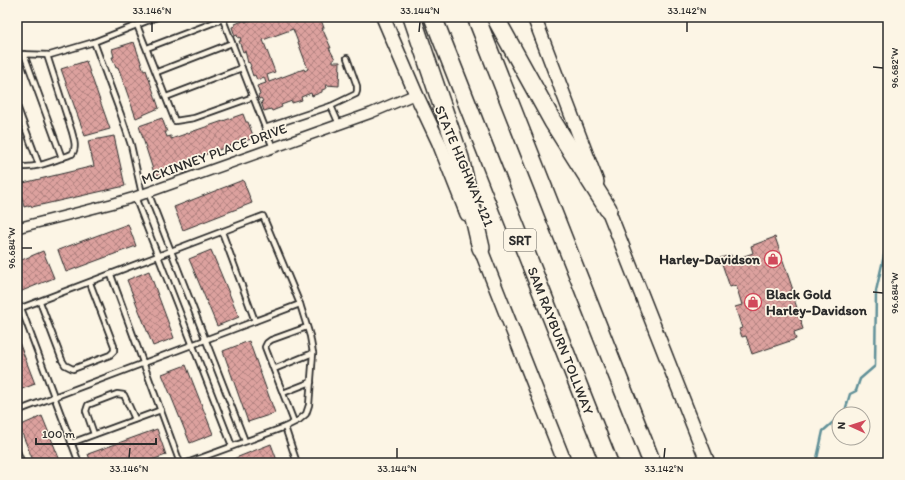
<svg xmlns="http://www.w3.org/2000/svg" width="905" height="480" font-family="Itim,sans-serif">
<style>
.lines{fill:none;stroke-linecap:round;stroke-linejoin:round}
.stream{stroke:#609098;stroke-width:2.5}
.building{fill:url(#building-cross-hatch);stroke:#2b2b2b;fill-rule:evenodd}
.service-casing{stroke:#2b2b2b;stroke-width:8}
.minor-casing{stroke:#2b2b2b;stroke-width:12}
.secondary-casing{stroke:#2b2b2b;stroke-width:16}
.motorway-casing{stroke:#2b2b2b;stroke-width:20}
.service{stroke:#fcf5e5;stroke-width:4.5}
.minor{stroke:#fcf5e5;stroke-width:9}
.secondary{stroke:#fcf5e5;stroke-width:13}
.motorway{stroke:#fcf5e5;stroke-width:17}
.ticks{fill:none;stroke:#2b2b2b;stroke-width:1.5}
.labels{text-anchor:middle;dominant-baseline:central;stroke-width:3.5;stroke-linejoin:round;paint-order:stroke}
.shield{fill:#fcf5e5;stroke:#6a6863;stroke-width:1}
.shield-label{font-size:13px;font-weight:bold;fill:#2b2b2b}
.street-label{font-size:14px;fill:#2b2b2b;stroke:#fcf5e5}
.poi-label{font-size:14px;font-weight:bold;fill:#2b2b2b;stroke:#fcf5e5;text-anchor:end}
.neatline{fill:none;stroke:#2b2b2b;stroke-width:1.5}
.ticks-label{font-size:10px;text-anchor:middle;fill:#2b2b2b}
</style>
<defs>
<pattern id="building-cross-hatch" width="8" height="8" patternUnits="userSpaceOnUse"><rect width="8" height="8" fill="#dca19e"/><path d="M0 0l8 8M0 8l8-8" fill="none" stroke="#b38381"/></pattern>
</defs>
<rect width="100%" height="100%" fill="#fcf5e5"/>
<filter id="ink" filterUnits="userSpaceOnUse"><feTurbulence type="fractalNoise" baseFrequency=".025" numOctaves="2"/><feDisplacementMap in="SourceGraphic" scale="8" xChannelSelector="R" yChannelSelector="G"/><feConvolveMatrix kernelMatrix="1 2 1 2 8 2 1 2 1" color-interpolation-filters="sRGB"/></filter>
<g filter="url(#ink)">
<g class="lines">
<!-- stream -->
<g class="stream">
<path d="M844,414L850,394L856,391L860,379L875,366L876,291L888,238"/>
<path d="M816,463L823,431L839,417"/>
</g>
</g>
<!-- building -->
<g class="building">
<path d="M252,17H320L324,28H322L331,48H329L335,59L333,60V62H340L339,86L326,85L327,88L322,90V92L312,96L311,93L301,97L302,100L292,103V101L281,105L282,107L272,111L271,109L264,111L261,102L263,101L261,98L259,99L258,96L260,95L257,86L266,83L264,77L257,80L255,75L253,76L250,67L251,66L249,62L248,63L245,51L243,52L239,41H241L240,37L238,38L237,35L235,36L232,27L235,26V24L245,20V22L253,19ZM293,29L308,69L305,71L304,69L269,82L267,75L275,72L263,40Z"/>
<path d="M134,42L144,71L146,70L159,108L136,118L118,67L116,68L112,57H114L112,49Z"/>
<path d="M86,61L110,129L85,136L61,69Z"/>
<path d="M243,114L246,122H248L254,138L192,159V161L172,168L171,166L165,168L166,172L155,176L139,126L162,118L167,132H165L167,137L171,136V139Z"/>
<path d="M114,136L125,186L32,207L31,205L24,207L19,184L94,166L88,141Z"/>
<path d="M243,180L252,203L183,230L174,207Z"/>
<path d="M128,224L136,246L66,272L58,250Z"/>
<path d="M775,237L793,290H791L802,323H801L803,329L794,332L796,339L752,354L746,336L742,337L739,329L742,328L735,307L742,305L736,285L730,287L720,258L731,255L733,260L753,253L751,246Z"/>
<path d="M211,250L239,317L217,326L189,259Z"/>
<path d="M43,251L54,278L17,293V262Z"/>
<path d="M149,271L174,338L153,346L127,280Z"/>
<path d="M17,337L35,384L17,391Z"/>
<path d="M249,341L275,413L248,422L223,351Z"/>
<path d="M186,365L213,434L190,443L162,374Z"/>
<path d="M42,416L61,463H34L19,426Z"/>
<path d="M157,429L166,455L143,463H91L88,454Z"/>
<path d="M271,444L278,463H223Z"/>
</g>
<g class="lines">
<!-- service casing -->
<g class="service-casing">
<g id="service">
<path d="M222,17L273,148"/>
<path d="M137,25L175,121L194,118L253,97"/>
<path d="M147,48L228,17"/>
<path d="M17,54L50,55L94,42"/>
<path d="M24,54L62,158"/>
<path d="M157,72L232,43"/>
<path d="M166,97L242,68"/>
<path d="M17,106L39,165"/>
<path d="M331,106L356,94L357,91V86L347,58"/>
<path d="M265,128L331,106L339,124"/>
<path d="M17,166C35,170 55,160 72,154C77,148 74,140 72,132L47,55"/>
<path d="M148,192L245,441"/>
<path d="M142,194L131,145L121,115L94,42L157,17"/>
<path d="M135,197L232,446"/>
<path d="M222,232L255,321"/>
<path d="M111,275L180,463"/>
<path d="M40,302L62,360L65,365L73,369L110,355L114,351V346L90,283"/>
<path d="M274,369L313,353"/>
<path d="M283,393L311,382"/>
<path d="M17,411L300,304"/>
<path d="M294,422L265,347L267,343L271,340L307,327"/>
<path d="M285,427L297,463"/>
<path d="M94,434L86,411L88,405L117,394L124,395L135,419"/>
<path d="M71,443L161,410"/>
<path d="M17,451L22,463"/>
<path d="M79,463L21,308L263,216L300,304L310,336L313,353L309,405L306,414L299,420L285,427L187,463"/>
</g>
</g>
<!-- minor casing -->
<g class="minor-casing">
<path id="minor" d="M17,228L111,204L135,197L371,113L416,94"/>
</g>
<!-- secondary casing -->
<g class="secondary-casing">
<g id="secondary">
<path d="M383,17L416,94L439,143L467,214"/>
<path d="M534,17L597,182"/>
<path d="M605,202L708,463"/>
<path d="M477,240L565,463"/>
</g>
</g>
<!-- motorway casing -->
<g class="motorway-casing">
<g id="motorway">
<path d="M412,17L460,158L481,248"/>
<path id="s1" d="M433,17L609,463"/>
<path d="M476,17L652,463"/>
<path d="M495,17L553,122L608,209"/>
</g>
</g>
<!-- service -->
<use href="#service" class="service"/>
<!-- minor -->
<use href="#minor" class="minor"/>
<!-- secondary -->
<use href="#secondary" class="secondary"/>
<!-- motorway -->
<use href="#motorway" class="motorway"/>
</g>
</g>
<!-- ticks -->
<path class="ticks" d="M152,32V22M419,32L420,22M687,32V22M873,67L883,68M22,248H32M873,292L883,293M129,458L130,448M397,458V448M664,458L665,448"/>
<!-- icons -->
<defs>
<g id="shop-ring" transform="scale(0.9)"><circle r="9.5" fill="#fcf5e5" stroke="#d1495b" stroke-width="1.5"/><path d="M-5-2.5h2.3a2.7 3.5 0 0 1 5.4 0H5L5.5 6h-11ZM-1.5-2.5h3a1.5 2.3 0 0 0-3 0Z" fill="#d1495b"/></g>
</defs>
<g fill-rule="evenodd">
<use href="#shop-ring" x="773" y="259"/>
<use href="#shop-ring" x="753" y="302"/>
</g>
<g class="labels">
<!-- shield labels -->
<rect class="shield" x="504" y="229" width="32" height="22" rx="3"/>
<g class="shield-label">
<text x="520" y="240">SRT</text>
</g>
<!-- street labels -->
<g class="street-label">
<text transform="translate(214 154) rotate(-20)">MCKINNEY PLACE DRIVE</text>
<text transform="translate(464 166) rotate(67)">STATE HIGHWAY 121</text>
<text stroke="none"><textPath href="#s1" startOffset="348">SAM RAYBURN TOLLWAY</textPath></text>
</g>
<!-- poi labels -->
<g class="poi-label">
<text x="760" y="259">Harley-Davidson</text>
<text x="766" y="294" text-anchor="start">Black Gold<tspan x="766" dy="16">Harley-Davidson</tspan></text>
</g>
</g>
<!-- margin -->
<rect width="905" height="480" fill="none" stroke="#fcf5e5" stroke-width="44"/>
<!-- north arrow -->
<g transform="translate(851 426) rotate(273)"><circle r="19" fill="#fcf5e5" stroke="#a8a49b"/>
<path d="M0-3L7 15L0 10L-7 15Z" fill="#d1495b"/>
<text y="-6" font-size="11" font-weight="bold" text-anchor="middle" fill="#2b2b2b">N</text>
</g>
<!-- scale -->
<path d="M36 438v6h120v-6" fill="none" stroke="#2b2b2b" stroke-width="2"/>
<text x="42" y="438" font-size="12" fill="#2b2b2b" stroke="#fcf5e5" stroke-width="3" paint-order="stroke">100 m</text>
<rect x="22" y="22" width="861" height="436" class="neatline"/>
<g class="ticks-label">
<text x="152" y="14">33.146°N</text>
<text x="420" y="14">33.144°N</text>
<text x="687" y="14">33.142°N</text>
<text transform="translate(894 68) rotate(-90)" y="4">96.682°W</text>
<text transform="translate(11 248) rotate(-90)" y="4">96.684°W</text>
<text transform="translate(894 293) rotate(-90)" y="4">96.684°W</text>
<text x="129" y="472">33.146°N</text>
<text x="397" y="472">33.144°N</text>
<text x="664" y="472">33.142°N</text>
</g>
</svg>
